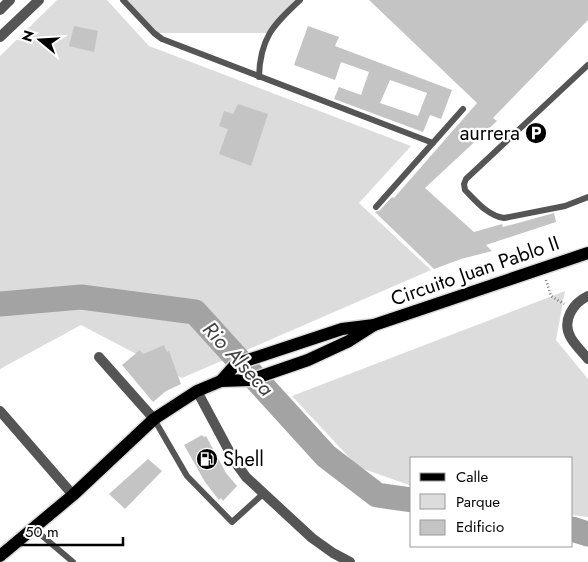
<svg xmlns="http://www.w3.org/2000/svg" width="588" height="562" font-family="Jost,sans-serif">
<style>
.green{fill:#dcdcdc}
.lines{fill:none;stroke-linecap:round;stroke-linejoin:round}
.river{stroke:#a3a3a3;stroke-width:25}
.building{fill:#c4c4c4;fill-rule:evenodd}
.primary-casing{stroke:#dbdbdb;stroke-width:15}
.path{stroke:#777;stroke-width:2.5;stroke-dasharray:1 2.5;stroke-linecap:butt}
.lane{stroke:#555;stroke-width:6}
.street{stroke:#555;stroke-width:10}
.primary{stroke:#000;stroke-width:12}
.labels{text-anchor:middle;dominant-baseline:central;stroke-width:4.5;stroke-linejoin:round;paint-order:stroke}
.poi-label{font-size:20px;fill:#000;stroke:#fff;text-anchor:end}
.street-label{font-size:20px;fill:#000;stroke:#fff}
.water-label{font-size:21px;font-style:italic;fill:#444;stroke:#fff}
</style>
<rect width="100%" height="100%" fill="#fff"/>
<!-- green -->
<g class="green">
<path d="M57,0H107L149,46L411,146L359,203L431,270L182,378L81,325L0,369V56Z"/>
<path d="M123,0H300L270,33H154Z"/>
<path d="M565,291L556,340L588,379V517L572,515V458H412V486L358,467L292,396Z"/>
</g>
<g class="lines">
<!-- river -->
<g class="river">
<path d="M0,304L81,297L195,312L326,456L377,495L412,500"/>
<path d="M572,529L588,534"/>
</g>
</g>
<!-- building -->
<g class="building">
<path d="M369,0H588V20L493,118L497,121L425,188L474,232L502,224L503,227L554,213L556,222L486,245L492,251L461,259L434,269L375,212L380,210L392,197L394,198L477,103Z"/>
<path d="M74,26L98,31L94,52L69,46Z"/>
<path d="M308,26L339,37L335,46L452,90L441,119L430,115L423,132L334,99L339,87L361,95L369,72L341,62L335,80L294,65ZM390,80L427,93L418,116L380,103Z"/>
<path d="M238,104L268,114L251,166L219,154L228,129L219,126L224,111L233,114Z"/>
<path d="M164,345L167,352L169,351L181,384L166,391L153,402L122,365L140,350L143,354Z"/>
<path d="M202,435L204,437L206,436L226,473L237,486L223,501L221,498L219,500L205,482L184,445Z"/>
<path d="M148,459L162,471L125,509L109,494Z"/>
</g>
<g class="lines">
<!-- primary casing -->
<g class="primary-casing">
<g id="primary">
<path d="M221,381L236,364L342,329L374,325L588,253"/>
<path d="M0,556L73,495L154,419L197,391L221,381L250,380L308,360L349,341L374,325"/>
</g>
</g>
<!-- path -->
<path class="path" d="M546,280L551,296L564,304"/>
<!-- lane -->
<g class="lane">
<path d="M123,0L154,33L162,39L433,143"/>
<path d="M588,65L466,179L464,184L465,190C476,201 488,216 504,218L565,206L588,197"/>
<path d="M259,77C260,38 273,25 300,0"/>
<path d="M376,207L463,109"/>
<path d="M154,419L187,476L232,522L263,494"/>
<path d="M33,528L73,562"/>
</g>
<!-- street -->
<g class="street">
<path d="M0,10L10,0"/>
<path d="M0,37L39,0"/>
<path d="M588,296C573,303 561,321 571,338C575,345 583,353 588,359"/>
<path d="M99,357L154,419"/>
<path d="M197,391L235,462L246,477L312,538L333,553L350,562"/>
<path d="M0,411L73,495"/>
</g>
<!-- primary -->
<use href="#primary" class="primary"/>
</g>
<!-- icons -->
<defs>
<g id="parking-disc" transform="scale(1.125)"><circle r="9.5" fill="#000" stroke="#fff"/><path d="M-3.5-5.5H1a3.5 3.5 0 0 1 0 7H-1V5.5H-3.5ZM-1-3.4V-.6H.8a1.4 1.4 0 0 0 0-2.8Z" fill="#fff"/></g>
<g id="fuel-disc" transform="scale(1.125)"><circle r="9.5" fill="#000" stroke="#fff"/><path d="M-5.5-6h7V0h2V4h1.3V-2.5L3-4.5l.8-.8L6-3V5H2.5V1h-1V6h-7ZM-4.2-4.7v3.2H.2V-4.7Z" fill="#fff"/></g>
</defs>
<g fill-rule="evenodd">
<use href="#parking-disc" x="536" y="133"/>
<use href="#fuel-disc" x="207" y="459"/>
</g>
<g class="labels">
<!-- poi labels -->
<g class="poi-label">
<text x="520" y="133">aurrera</text>
<text x="223" y="459" text-anchor="start">Shell</text>
</g>
<!-- street labels -->
<g class="street-label">
<text transform="translate(475 271) rotate(-19)">Circuito Juan Pablo II</text>
</g>
<!-- water labels -->
<g class="water-label">
<text transform="translate(238 359) rotate(47)">Rio Alseca</text>
</g>
</g>
<!-- legend -->
<rect x="410" y="457" width="162" height="90" fill="#ffffff" stroke="#999999"/>
<rect x="420" y="473" width="25" height="8" fill="#000000" stroke="#999999"/>
<text x="456" y="482" font-size="15" fill="#000000">Calle</text>
<rect x="420" y="494" width="25" height="15" fill="#dcdcdc" stroke="#999999"/>
<text x="456" y="507" font-size="15" fill="#000000">Parque</text>
<rect x="420" y="520" width="25" height="15" fill="#c4c4c4" stroke="#999999"/>
<text x="456" y="532" font-size="15" fill="#000000">Edificio</text>
<!-- north arrow -->
<g transform="translate(40 40) rotate(288)" stroke="#ffffff" stroke-width="4" paint-order="stroke">
<path d="M0-4L9 19L0 12L-9 19Z" fill="#000000"/>
<text y="-8" font-size="14" font-weight="bold" text-anchor="middle" fill="#000000">N</text>
</g>
<!-- scale -->
<path d="M18 537v8h105v-8" fill="none" stroke="#000000" stroke-width="2.5"/>
<text x="25" y="537" font-size="15" fill="#000000" stroke="#ffffff" stroke-width="4" paint-order="stroke">50 m</text>
</svg>
